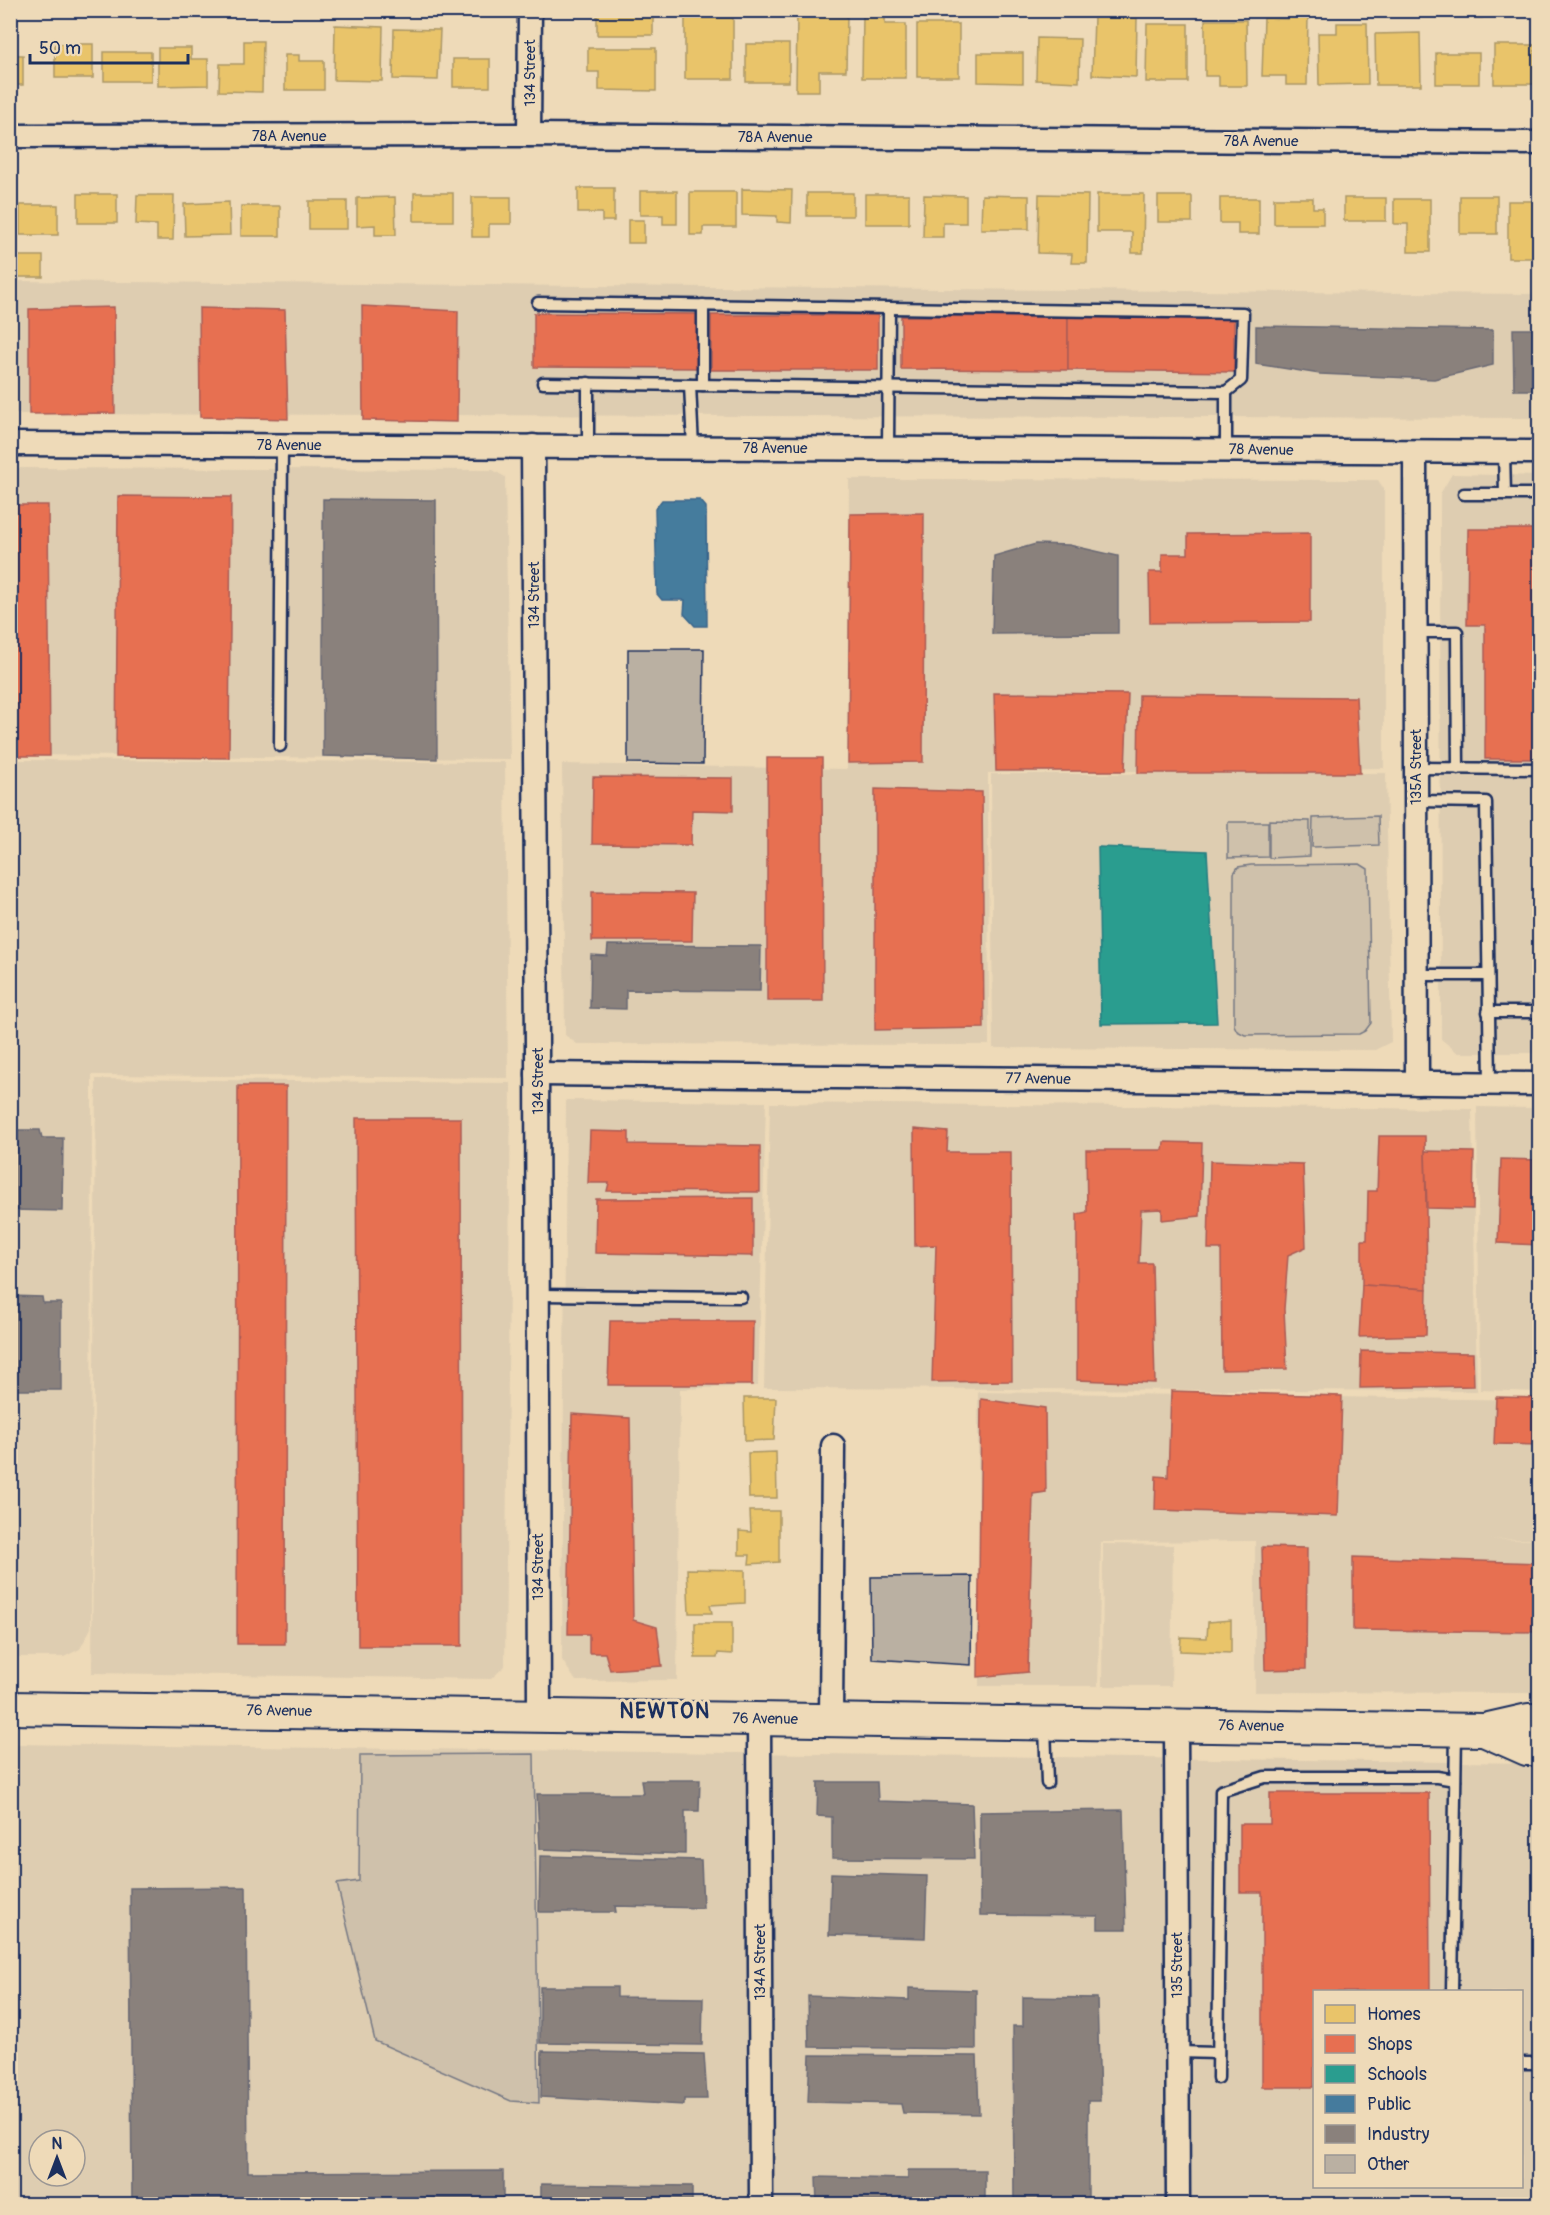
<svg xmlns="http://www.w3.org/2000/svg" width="1550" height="2215" font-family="Pangolin,sans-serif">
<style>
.built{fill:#decdb1;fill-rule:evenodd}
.green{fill:#cfc1ab;stroke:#757884;stroke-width:1.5}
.homes{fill:#e9c46a;stroke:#ab9766;stroke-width:1.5}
.shops{fill:#e76f51;stroke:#aa5c55;stroke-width:1.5}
.schools{fill:#2a9d8f;stroke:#267c80;stroke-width:1.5}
.public{fill:#457b9d;stroke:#38648a;stroke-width:1.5}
.industry{fill:#8a817c;stroke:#696873;stroke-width:1.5}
.building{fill:#bab0a2;stroke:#1b2f5e;stroke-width:1.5}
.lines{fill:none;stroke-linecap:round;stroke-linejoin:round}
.service-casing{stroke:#1b2f5e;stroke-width:15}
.minor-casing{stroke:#1b2f5e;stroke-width:27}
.secondary-casing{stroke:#1b2f5e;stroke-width:36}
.service{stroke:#eedab8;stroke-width:10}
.minor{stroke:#eedab8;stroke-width:22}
.secondary{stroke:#eedab8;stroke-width:32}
.labels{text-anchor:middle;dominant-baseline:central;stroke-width:6;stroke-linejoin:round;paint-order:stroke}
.street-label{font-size:15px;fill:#1b2f5e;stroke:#eedab8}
.district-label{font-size:21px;font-weight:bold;letter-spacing:1.5px;fill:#1b2f5e;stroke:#eedab8}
</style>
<rect width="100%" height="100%" fill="#eedab8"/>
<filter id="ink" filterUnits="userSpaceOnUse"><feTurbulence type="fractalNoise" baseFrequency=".0167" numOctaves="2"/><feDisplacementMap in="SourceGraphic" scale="12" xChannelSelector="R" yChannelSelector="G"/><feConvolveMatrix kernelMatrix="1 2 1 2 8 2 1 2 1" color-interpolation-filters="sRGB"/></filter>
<g filter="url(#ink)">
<!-- built -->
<g class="built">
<path d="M11,281L1539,294V418L11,414Z"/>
<path d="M11,468L493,470L505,477L510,759L11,755Z"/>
<path d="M1452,474L1539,476V1053H1458L1441,1039L1440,494Z"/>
<path d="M849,479L1378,480L1384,489V768L988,773L989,1045L577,1044L565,1035L562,764L847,769Z"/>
<path d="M11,760L505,762L508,1078L92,1075L91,1628L80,1649L64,1657H11Z"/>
<path d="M1386,773L1391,1042L1375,1050L993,1048L991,774Z"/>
<path d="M96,1079L511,1083L505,1666L491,1679L92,1673Z"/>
<path d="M566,1100L766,1102L758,1386L680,1389L677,1680L576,1681L562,1660Z"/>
<path d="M770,1103L1472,1109L1477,1391L764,1388Z"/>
<path d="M1477,1107L1539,1108V1392L1480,1390Z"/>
<path d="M978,1392L1539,1400V1539L1490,1540H1539V1693L1255,1692V1541L1101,1542L1098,1686H979Z"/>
<path d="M1103,1544L1173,1545L1171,1686H1102Z"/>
<path d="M10,1744L1539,1763V2204H11ZM1314,1992H1522V2186H1314ZM39,2140H75V2176H39Z"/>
</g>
<!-- green -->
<g class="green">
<path d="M1378,816L1379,845L1312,847L1313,818Z"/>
<path d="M1269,820L1310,821V856L1269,858Z"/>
<path d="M1228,822H1268V857L1228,858Z"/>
<path d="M1360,864L1368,869L1371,1023L1365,1031L1359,1034L1245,1035L1237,1031L1234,1025V873L1238,867L1251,865Z"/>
<path d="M534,1754L539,2103L511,2101L375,2041L337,1884L359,1881L360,1755Z"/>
</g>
<!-- homes -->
<g class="homes">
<rect x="597" y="10" width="56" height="25"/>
<path d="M1466,10H1483L1482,18L1466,17Z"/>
<path d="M1288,13H1308L1307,85H1286V76H1262L1264,18L1288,19Z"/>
<path d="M797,14L847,15L846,71H819V91H796Z"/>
<path d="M863,16H885V24H906V78H862Z"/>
<path d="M1094,17L1137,18L1136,77L1092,75Z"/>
<rect x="685" y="18" width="48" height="61"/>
<path d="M1205,20H1246L1247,86H1219V76H1205Z"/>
<path d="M1337,23H1367L1368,84L1319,85L1318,33H1337Z"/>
<rect x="917" y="24" width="42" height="53"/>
<path d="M1147,24H1188V82H1146Z"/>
<path d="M335,25L383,27L382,81L334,80Z"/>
<path d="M394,29L440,30L438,80L393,79Z"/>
<path d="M1420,33L1421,85H1376L1375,34Z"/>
<path d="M1037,38L1080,39L1079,82L1036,80Z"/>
<path d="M244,41H263L262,92L219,91L220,64H244Z"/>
<rect x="55" y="44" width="38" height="34"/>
<rect x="746" y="44" width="43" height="38"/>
<rect x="1494" y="45" width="41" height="39"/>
<path d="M158,48H191V59H208V85L158,86Z"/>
<path d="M588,48H656V91L599,90V72H588Z"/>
<rect x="104" y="52" width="47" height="29"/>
<path d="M978,53H1023V83L978,82Z"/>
<rect x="1436" y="53" width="43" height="31"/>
<rect x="10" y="55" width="13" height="30"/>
<path d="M285,55H299V61H324V90H285Z"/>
<rect x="453" y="59" width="37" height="28"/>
<path d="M578,188H614V221H602V213H578Z"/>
<path d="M742,189L792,190L791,223L777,222V216L742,215Z"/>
<path d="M640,191H677V224H663V215H640Z"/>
<path d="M690,192H736V227H703V235H690Z"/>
<rect x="414" y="193" width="39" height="28"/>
<rect x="807" y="193" width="46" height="23"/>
<rect x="78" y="194" width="39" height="29"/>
<rect x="865" y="194" width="44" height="30"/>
<path d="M1039,194L1088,195L1087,263H1071L1072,254L1038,253Z"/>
<path d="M1097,194H1144L1143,253H1132V232H1097Z"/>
<path d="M137,195H174L173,240H157V225L136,224Z"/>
<path d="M924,195L966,196V223H943V237H923Z"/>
<path d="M982,195L1029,196V229H981Z"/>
<rect x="1158" y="196" width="34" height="26"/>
<rect x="1460" y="196" width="37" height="38"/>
<path d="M395,197L396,235H375V225L357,226V198Z"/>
<path d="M472,197H511V224H489V237H472Z"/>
<path d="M1220,198H1259V234H1238V223H1220Z"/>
<path d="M1274,198H1313V208H1323V224H1274Z"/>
<rect x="1344" y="198" width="42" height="23"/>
<path d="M1394,199H1430V252H1408V224H1394Z"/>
<rect x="309" y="201" width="38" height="28"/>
<rect x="1508" y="201" width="32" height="57"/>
<path d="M229,202L230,235L185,236L184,204Z"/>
<rect x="20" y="205" width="38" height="30"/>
<rect x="241" y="206" width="39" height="30"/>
<rect x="628" y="220" width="16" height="23"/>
<rect x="10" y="256" width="33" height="21"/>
<path d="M744,1398H776L774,1440L745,1441Z"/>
<path d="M776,1452L777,1498H749L748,1453Z"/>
<path d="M750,1511H779V1562L749,1564L750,1555H739V1531L751,1532Z"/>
<path d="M687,1569L745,1570V1603L710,1605L712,1613H689Z"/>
<path d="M1231,1620V1653L1180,1651L1181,1637L1207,1638L1208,1622Z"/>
<path d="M695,1623H732V1654L718,1653L717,1658H695Z"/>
</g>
<!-- shops -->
<g class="shops">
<path d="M362,306L458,311L457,422L363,420Z"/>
<path d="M114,307L115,413L29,414V309Z"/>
<path d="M199,308L285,310L288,419L200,417Z"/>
<path d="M534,313L697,314V368L534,367Z"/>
<rect x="711" y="315" width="167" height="55"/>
<path d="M901,316L1068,317V370L901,369Z"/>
<path d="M1068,317L1234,319V372L1068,370Z"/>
<path d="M118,496L231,497L229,758L116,757Z"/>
<path d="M10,505H48L50,756H10Z"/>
<path d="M924,513L923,762L848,763L850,514Z"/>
<path d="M1468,529H1540V759H1485V625H1467Z"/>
<path d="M1310,533V622L1150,623L1149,572H1162V554H1188V534Z"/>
<path d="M994,693L1128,694L1125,771H996Z"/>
<path d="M1139,695L1356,697L1360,773H1138Z"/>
<path d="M767,758H822L823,1001H767Z"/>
<path d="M593,777L733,778V811L692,810L691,845L592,844Z"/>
<rect x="1535" y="780" width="5" height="187"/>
<path d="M875,789L982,792L984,1028L875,1030Z"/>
<path d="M592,892L693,893L692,941H592Z"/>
<path d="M238,1086H286L285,1644H237Z"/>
<path d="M356,1118H461L462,1646H358Z"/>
<path d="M914,1129L948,1132L947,1152H1011L1012,1381L932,1382L936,1245L915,1246Z"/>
<path d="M590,1131L629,1132V1144L760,1146V1192L607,1191L609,1183H588Z"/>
<path d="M1379,1136H1425L1427,1289L1362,1285V1240H1367L1368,1191H1377Z"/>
<path d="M1164,1142L1202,1143L1200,1216L1162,1220V1209L1141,1210L1139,1263H1152L1155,1383L1077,1380V1214L1087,1212L1086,1150H1163Z"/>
<path d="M1425,1151L1474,1152L1473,1209L1427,1208Z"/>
<path d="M1501,1159L1540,1160V1245L1498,1243Z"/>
<path d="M1210,1161L1303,1164L1306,1247L1288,1255L1284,1309L1287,1369L1222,1370L1221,1249H1208Z"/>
<path d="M753,1198V1256L595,1253L596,1199Z"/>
<path d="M1362,1285L1427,1289L1426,1335L1359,1337Z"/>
<path d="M610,1321H753L752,1385H608Z"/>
<path d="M1361,1351L1473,1353L1474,1386L1360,1388Z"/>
<path d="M1171,1391L1342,1396L1338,1516L1155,1510L1156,1476L1168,1477Z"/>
<path d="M1496,1397L1540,1398V1445L1494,1444Z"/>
<path d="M981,1399L1045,1408L1046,1492L1033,1494L1028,1672L978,1677Z"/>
<path d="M572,1414L630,1418L633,1620L657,1627L662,1666L610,1670L605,1653H589V1634H568Z"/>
<path d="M1262,1547L1307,1548L1306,1669L1265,1670Z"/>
<path d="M1353,1557L1540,1563V1632L1353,1630Z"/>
<path d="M1270,1793H1429L1430,1992H1314V2087H1262V1892H1240V1824H1270Z"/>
</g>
<!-- schools -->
<path class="schools" d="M1098,847L1207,851L1217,1023L1101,1024Z"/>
<!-- public -->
<path class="public" d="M662,500H700L706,507L707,626H695L684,614L685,600H662L657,594L655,509Z"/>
<!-- industry -->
<g class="industry">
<path d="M1256,326L1493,330V365L1434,379L1320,374L1256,364Z"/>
<path d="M1513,329H1540V390H1514Z"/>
<path d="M323,499L436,500L437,759L323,756Z"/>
<path d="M1036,544L1069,545L1118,556V633L992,634L994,556Z"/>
<path d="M608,945L761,946L760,991L626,990V1009L590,1008L591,955L607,956Z"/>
<path d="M10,1130H40L42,1138H63L62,1211L10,1210Z"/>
<path d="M10,1296L42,1297L43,1303H61V1390H10Z"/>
<path d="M641,1780H700L699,1811H685V1854L540,1849L537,1794H643Z"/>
<path d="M818,1782H877L878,1801L972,1804L974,1859L832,1858V1817L817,1816Z"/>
<path d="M1123,1810L1126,1929H1098V1916L980,1915V1812Z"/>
<path d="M540,1856L701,1860L703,1908L615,1906L616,1912H539Z"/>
<path d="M831,1873L927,1876L925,1938L829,1935Z"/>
<path d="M246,1887L248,2172L503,2171V2204H132L130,1888Z"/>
<path d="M540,1987H617V1997L703,1998L702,2045L540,2043Z"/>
<path d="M909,1988L976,1990V2049L809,2047L808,1996L909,2000Z"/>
<path d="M1023,1997L1097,1998L1100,2101H1088V2204H1014L1013,2026H1023Z"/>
<path d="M542,2051L704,2054L707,2099H684V2105L541,2097Z"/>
<path d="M810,2055L977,2056L979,2114L903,2113L901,2104L808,2102Z"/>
<path d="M908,2170H985V2204H817L816,2177L908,2179Z"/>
<path d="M541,2184L692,2186V2204H541Z"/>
</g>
<!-- building -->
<g class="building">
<path d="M628,649H704L703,764L628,763Z"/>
<path d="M972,1576L971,1665L872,1659L871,1577Z"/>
</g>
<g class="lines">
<!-- service casing -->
<g class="service-casing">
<g id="service">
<path d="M538,303L1243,313L1241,380L1226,392"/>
<path d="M703,305V385"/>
<path d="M543,383L1226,392V449"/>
<path d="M690,385L693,447"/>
<path d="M588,447V383"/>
<path d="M888,448L889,308"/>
<path d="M1504,452L1505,494H1540"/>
<path d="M1464,494H1505"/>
<path d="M1415,632H1457L1458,769"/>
<path d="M280,746L282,445"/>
<path d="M1416,768L1540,769"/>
<path d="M1416,801L1486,802L1490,1084"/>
<path d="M1417,975H1488"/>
<path d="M1488,1012H1540"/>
<path d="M538,1295L741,1297"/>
<path d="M1045,1726L1047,1783"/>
<path d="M1452,1992L1456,1731"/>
<path d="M1178,2052L1218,2053"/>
<path d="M1522,2063H1540"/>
<path d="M1218,2078L1221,1791L1265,1777H1437L1455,1780"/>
</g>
</g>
<!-- minor casing -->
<g class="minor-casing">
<g id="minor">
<path d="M529,135L530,10"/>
<path d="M10,136L529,135L1540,143"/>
<path d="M10,444L1540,452"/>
<path d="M533,446L537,1048L539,1715"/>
<path d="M1415,452L1417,1083"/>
<path d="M537,1074L1540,1084"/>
<path d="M759,1719L761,2204"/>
<path d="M831,1720L833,1446"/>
<path d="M1176,1725L1178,2204"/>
</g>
</g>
<!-- secondary casing -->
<g class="secondary-casing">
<g id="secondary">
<path d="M10,1708L1484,1730L1528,1720H1540"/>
<path d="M1484,1730L1527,1749H1540"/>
</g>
</g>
<!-- service -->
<use href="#service" class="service"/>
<!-- minor -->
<use href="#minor" class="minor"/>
<!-- secondary -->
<use href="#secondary" class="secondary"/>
</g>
</g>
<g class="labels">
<!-- street labels -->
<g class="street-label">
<text transform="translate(530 73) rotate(-90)">134 Street</text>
<text x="289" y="136">78A Avenue</text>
<text x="775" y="137">78A Avenue</text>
<text x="1261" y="141">78A Avenue</text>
<text x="289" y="445">78 Avenue</text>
<text x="775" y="448">78 Avenue</text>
<text transform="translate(1261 450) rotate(1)">78 Avenue</text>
<text transform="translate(534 595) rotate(-90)">134 Street</text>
<text transform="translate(1416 767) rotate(-90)">135A Street</text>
<text transform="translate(1038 1079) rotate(1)">77 Avenue</text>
<text transform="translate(538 1081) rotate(-90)">134 Street</text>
<text transform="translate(538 1567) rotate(-90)">134 Street</text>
<text transform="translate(279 1711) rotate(1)">76 Avenue</text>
<text transform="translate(765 1719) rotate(1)">76 Avenue</text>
<text transform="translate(1251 1726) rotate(1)">76 Avenue</text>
<text transform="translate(760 1962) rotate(-90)">134A Street</text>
<text transform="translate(1177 1965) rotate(-90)">135 Street</text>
</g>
<!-- district labels -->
<g class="district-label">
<text x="665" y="1711">NEWTON</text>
</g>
</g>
<!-- margin -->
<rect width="1550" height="2215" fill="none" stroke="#eedab8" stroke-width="36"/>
<rect x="18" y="18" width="1514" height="2179" fill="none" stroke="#1b2f5e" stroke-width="2" filter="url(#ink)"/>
<!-- legend -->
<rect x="1313" y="1990" width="210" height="198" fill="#eedab8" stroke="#9a9694" stroke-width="1.5"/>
<rect x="1325" y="2005" width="30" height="18" fill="#e9c46a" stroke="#9a9694" stroke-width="1.5"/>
<text x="1367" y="2020" font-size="18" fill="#1b2f5e">Homes</text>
<rect x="1325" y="2035" width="30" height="18" fill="#e76f51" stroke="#9a9694" stroke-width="1.5"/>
<text x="1367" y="2050" font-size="18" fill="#1b2f5e">Shops</text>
<rect x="1325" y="2065" width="30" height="18" fill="#2a9d8f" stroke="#9a9694" stroke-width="1.5"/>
<text x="1367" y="2080" font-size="18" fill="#1b2f5e">Schools</text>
<rect x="1325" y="2095" width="30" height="18" fill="#457b9d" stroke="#9a9694" stroke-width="1.5"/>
<text x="1367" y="2110" font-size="18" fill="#1b2f5e">Public</text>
<rect x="1325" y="2125" width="30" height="18" fill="#8a817c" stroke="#9a9694" stroke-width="1.5"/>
<text x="1367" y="2140" font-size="18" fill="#1b2f5e">Industry</text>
<rect x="1325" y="2155" width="30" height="18" fill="#bab0a2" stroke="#9a9694" stroke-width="1.5"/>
<text x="1367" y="2170" font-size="18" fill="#1b2f5e">Other</text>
<!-- north arrow -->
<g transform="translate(57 2158)"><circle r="28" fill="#eedab8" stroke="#9a9694" stroke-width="1.5"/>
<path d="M0-4.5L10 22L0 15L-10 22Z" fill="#1b2f5e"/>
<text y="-9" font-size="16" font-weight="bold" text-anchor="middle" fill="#1b2f5e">N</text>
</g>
<!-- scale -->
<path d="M30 54v9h158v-9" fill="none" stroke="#1b2f5e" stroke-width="3"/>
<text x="39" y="54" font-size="18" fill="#1b2f5e" stroke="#eedab8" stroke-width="4.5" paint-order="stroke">50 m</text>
</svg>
